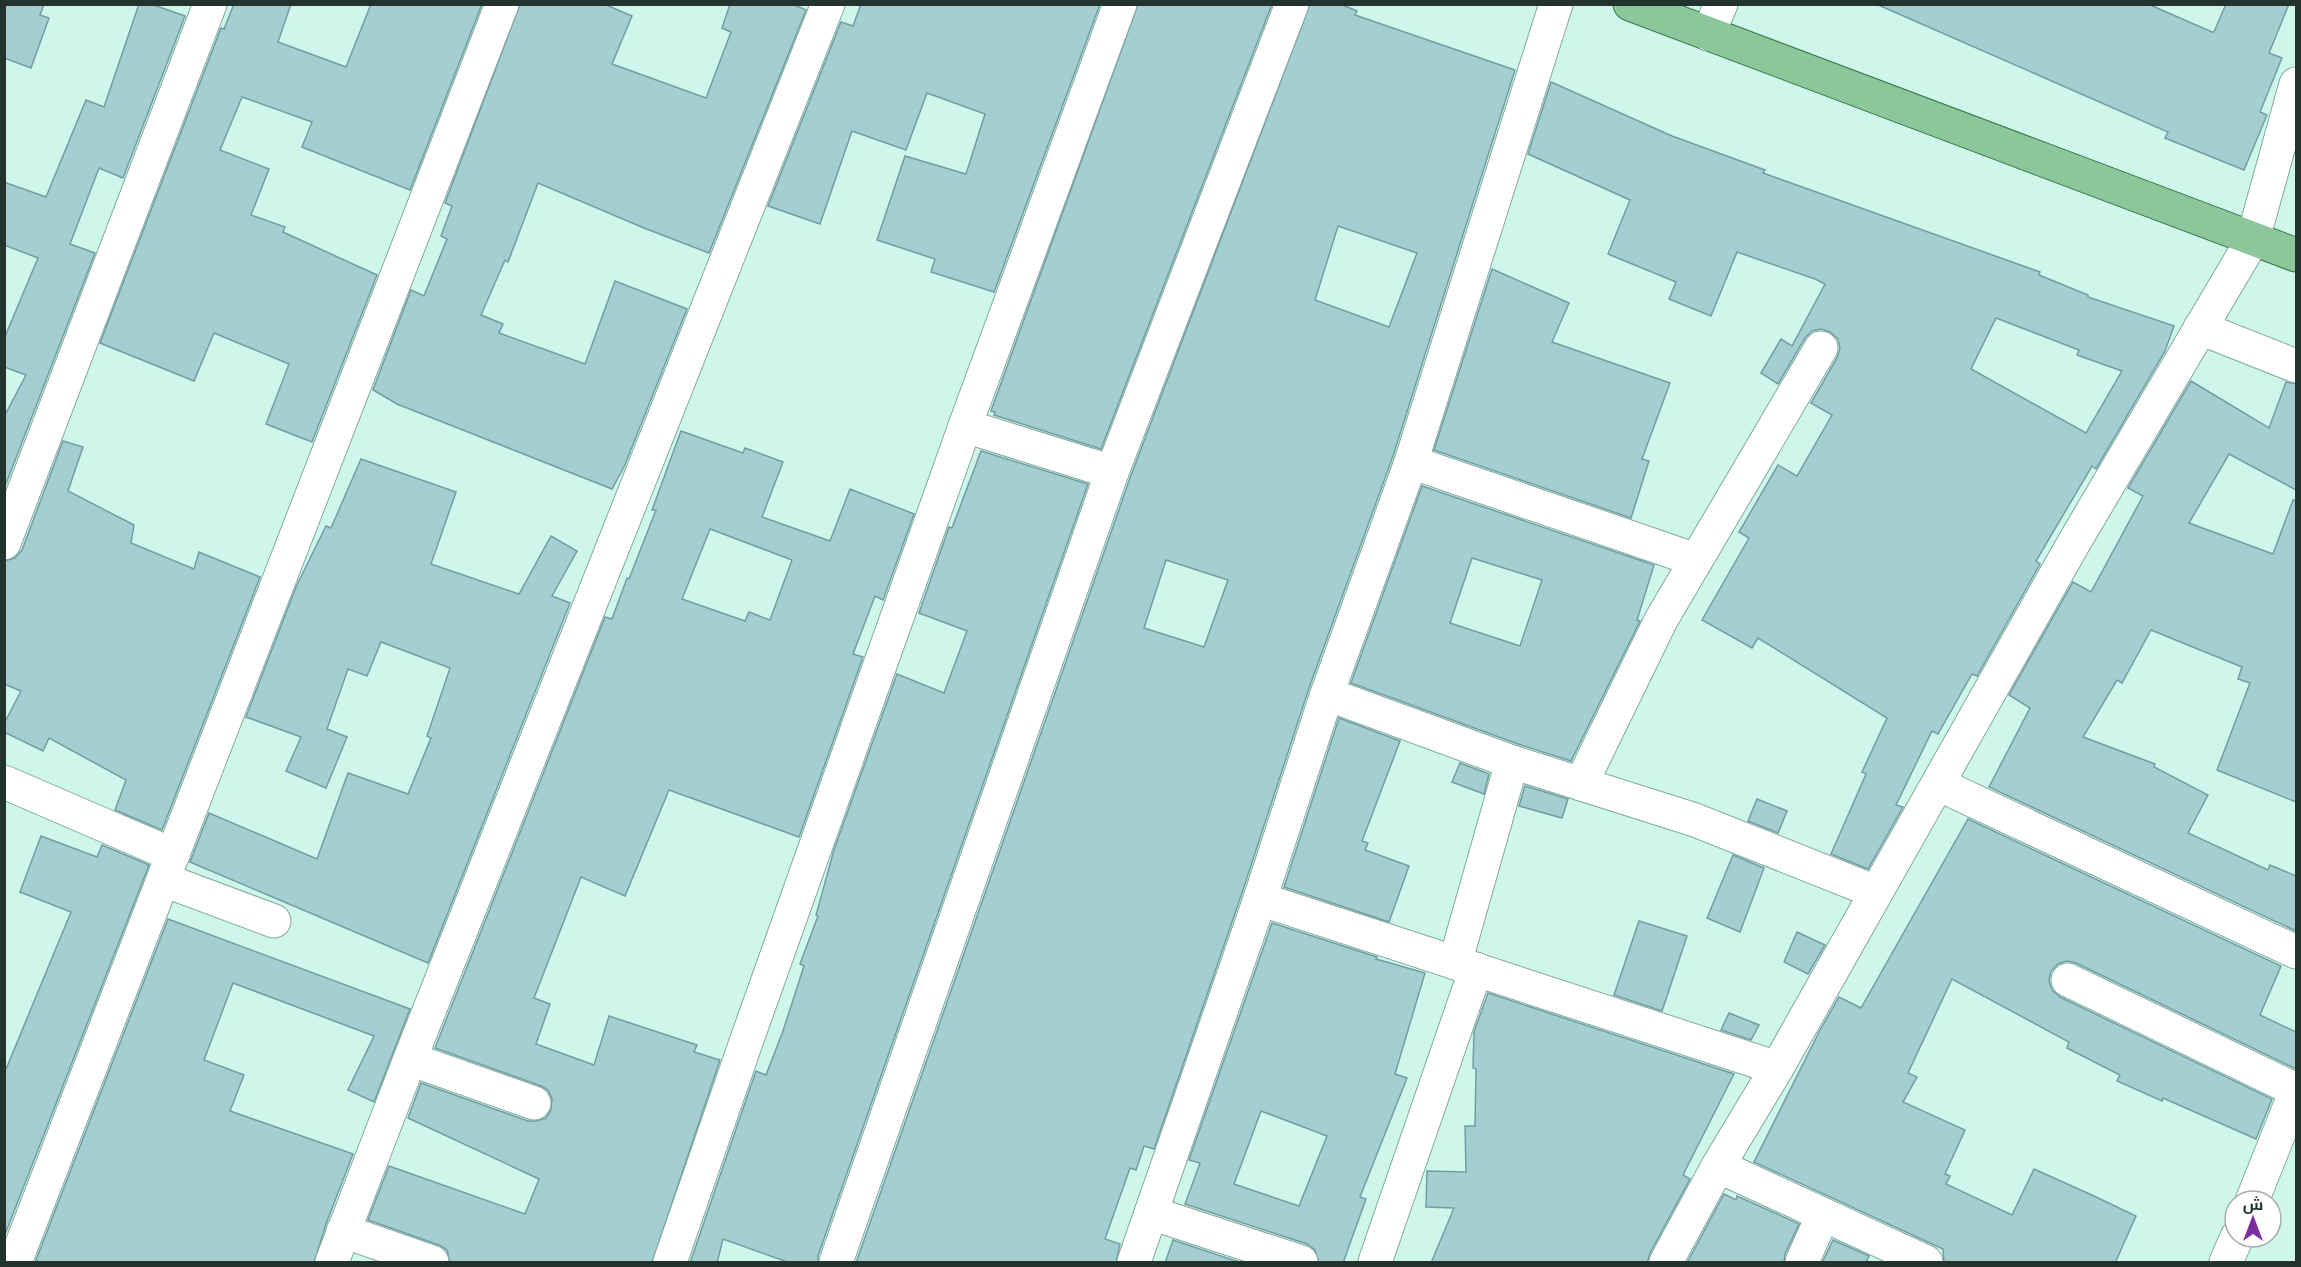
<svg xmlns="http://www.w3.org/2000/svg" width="2301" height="1267" font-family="'Fira Sans Condensed',Cairo,sans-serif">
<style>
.building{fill:#a4ced2;stroke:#749da1;stroke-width:1.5;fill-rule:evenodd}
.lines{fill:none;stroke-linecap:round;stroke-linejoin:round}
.minor-casing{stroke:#83aa9f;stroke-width:35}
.major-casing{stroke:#367a48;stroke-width:35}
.minor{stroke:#fff;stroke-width:33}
.major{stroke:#8dc69a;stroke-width:33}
</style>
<rect width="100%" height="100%" fill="#cef6eb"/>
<!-- building -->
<g class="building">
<path d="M4,4H44L40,15L49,18L31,68L4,58Z"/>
<path d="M139,4H151L185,16L123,178L99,168L70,244L95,253L4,489V417L26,375L4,367V339L38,258L4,245V182L46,197L86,100L104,107Z"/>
<path d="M234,4H291L278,42L346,67L371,4H482L410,190L302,147L312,122L242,97L220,150L269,169L251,215L285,227L283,232L377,275L312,442L266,424L289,364L214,333L194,381L100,343L221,28L224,29Z"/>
<path d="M520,4H604L632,16L612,64L706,98L731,32L722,28L730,4H792L806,10L709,253L644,228L538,183L508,262L505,260L481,315L503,324L499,333L585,364L615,281L687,309L624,467L612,489L397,404L373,390L411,290L424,296L447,239L441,236L452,206L445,203Z"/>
<path d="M861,4H1100L994,292L931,272L935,259L877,240L905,156L966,174L985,114L927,93L906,150L852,131L820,224L768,206L841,22L853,26Z"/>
<path d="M1138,4H1272L1101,449L994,415L995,412L991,411Z"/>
<path d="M1310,4H1340L1357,11L1355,15L1515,70L1393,456L1309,688L1242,893L1154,1149L1144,1146L1136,1170L1130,1168L1105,1239L1120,1244L1116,1263H856L1130,478ZM1338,226L1417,253L1389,327L1315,300ZM1166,560L1228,580L1204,647L1144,628Z"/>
<path d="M1876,4H2148L2212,32H2214L2226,4H2289L2269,53L2282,58L2260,112L2267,115L2244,170L2165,138L2168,132Z"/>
<path d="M1551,82L1672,136L1765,170L1763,173L2040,272L2039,275L2088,295V297L2174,326L2165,351L2096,469L2092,466L2036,561L2040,564L1977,676L1972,674L1938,734L1932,731L1896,805L1903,807L1868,869L1831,854L1866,774L1862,772L1887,718L1758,638L1752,648L1702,620L1749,538L1739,532L1778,465L1797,476L1832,415L1811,403L1837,358L1840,349L1838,339L1830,332L1821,329L1812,331L1805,338L1778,384L1761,373L1781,339L1792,346L1825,284L1815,279L1737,252L1711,316L1669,299L1676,282L1608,254L1630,200L1528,154ZM1996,318L2079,350L2077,355L2122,371L2086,433L1971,369Z"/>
<path d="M1492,269L1569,303L1552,342L1670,383L1642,459L1649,461L1631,518L1434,450Z"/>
<path d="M2191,381L2269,428L2286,382L2296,384V490L2229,454L2189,523L2273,554L2293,500L2296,501V802L2217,770L2250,683L2238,679L2242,667L2151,630L2122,683L2117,680L2083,737L2155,764L2154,767L2208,795L2188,833L2268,870L2270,865L2296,876V931L1989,787L2030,708L2009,695L2073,582L2091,592L2143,496L2128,488Z"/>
<path d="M681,431L743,453L745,448L783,462L762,517L830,541L850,489L914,514L883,600L875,596L853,654L863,657L799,837L669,790L625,896L581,877L534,998L550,1004L536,1044L594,1065L609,1016L697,1045L694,1052L720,1060L652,1263H450L447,1250L439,1245L368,1220L389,1166L525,1214L539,1179L408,1118L421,1083L528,1121H537L546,1118L551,1110L552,1099L548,1090L541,1086L435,1048L605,617L612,619L627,578L629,579L656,510H652ZM710,529L792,560L770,620L749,612L745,621L682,599Z"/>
<path d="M63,441L83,447L68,491L134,525L131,543L194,569L199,552L260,577L162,830L115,810L126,780L49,738L43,751L4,732V724L21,691L4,684V561L15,558L22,550Z"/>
<path d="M981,451L1088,484L818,1256V1263H790L723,1239L717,1263H690L756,1071L766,1075L783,1031L804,966L800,964L818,916L816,915L834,850L897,674L944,693L967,631L919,613L949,527L952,528Z"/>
<path d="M361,459L456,492L431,564L519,594L551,536L577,551L552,596L570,603L428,963L190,862L209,813L317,859L348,773L408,794L431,738L427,736L450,668L381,642L367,676L348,669L327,729L347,737L326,788L286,771L301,737L246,717L296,587L326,526L331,528Z"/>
<path d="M1422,486L1654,565L1637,620L1640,621L1571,761L1518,744L1351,683ZM1472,558L1542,580L1520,646L1450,623Z"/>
<path d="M1339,718L1400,741L1362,841L1368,843L1365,850L1409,866L1389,922L1284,887Z"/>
<path d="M1460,763L1489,774L1484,794L1452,782Z"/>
<path d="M1525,786L1568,799L1562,818L1519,806Z"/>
<path d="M1757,799L1787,811L1778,833L1748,821Z"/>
<path d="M1968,819L2281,966L2260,1015L2296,1032V1069L2076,963L2067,961L2058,964L2051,971L2049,981L2052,990L2060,997L2272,1099L2256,1139L2163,1098L2162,1101L2117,1081L2120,1075L2067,1048L2069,1042L1952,979L1908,1073L1917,1077L1903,1102L1965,1130L1945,1174L1950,1176L1946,1184L2012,1215L2034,1169L2094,1196L2136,1216L2115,1263H1944L1943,1249L1754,1162L1819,1032L1839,997L1861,1008Z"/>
<path d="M41,836L97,857L102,845L149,865L4,1237V1074L71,912L20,892Z"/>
<path d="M1733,855L1764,868L1740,932L1707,918Z"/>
<path d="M168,919L410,1009L374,1102L348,1090L374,1036L233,983L204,1060L244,1075L230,1111L353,1154L326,1224L314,1263H41L36,1260Z"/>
<path d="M1639,921L1687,936L1662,1011L1614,995Z"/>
<path d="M1272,923L1377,957L1376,959L1425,973L1395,1074L1407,1078L1360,1197L1366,1199L1343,1263H1319L1315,1250L1307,1244L1185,1204L1200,1163L1189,1160ZM1261,1111L1327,1136L1299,1206L1234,1184Z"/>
<path d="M1797,932L1825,945L1808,974L1784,962Z"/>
<path d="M1488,993L1734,1074L1683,1175L1690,1179L1650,1253L1647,1263H1431L1454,1208L1426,1207L1427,1171L1466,1172L1465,1126H1475L1476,1069L1473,1068L1474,1032Z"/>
<path d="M1729,1013L1759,1025L1751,1040L1721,1030Z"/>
<path d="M1724,1194L1736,1200L1737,1196L1799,1224L1785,1254L1784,1263H1687Z"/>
<path d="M1173,1240L1242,1263H1165Z"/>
<path d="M1833,1240L1869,1256L1866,1263H1822Z"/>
</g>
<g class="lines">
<!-- minor casing -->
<g class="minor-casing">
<g id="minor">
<path d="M1708,34L1721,4"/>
<path d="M2200,328L2296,366"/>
<path d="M965,426L1112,472"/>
<path d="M1411,462L1696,560"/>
<path d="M4,543L210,4"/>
<path d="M1327,694L1512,762L1695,820L1876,892"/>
<path d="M4,782L173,855"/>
<path d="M1581,784L1661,620L1821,348"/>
<path d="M1938,784L2296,952"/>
<path d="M164,880L274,921"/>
<path d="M1260,899L1777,1068"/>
<path d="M1455,963L1512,762"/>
<path d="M2068,980L2296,1090"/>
<path d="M410,1059L534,1103"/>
<path d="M1718,1166L1926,1262"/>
<path d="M2252,1201L2296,1091"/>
<path d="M1151,1213L1301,1262"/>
<path d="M343,1231L432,1262"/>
<path d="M15,1262L502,4"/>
<path d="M332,1262L410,1059L828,4"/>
<path d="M670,1262L745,1045L965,426L1120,4"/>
<path d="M836,1262L1112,472L1292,4"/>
<path d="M1134,1262L1260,899L1327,694L1411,462L1556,4"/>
<path d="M1375,1262L1476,969"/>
<path d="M1666,1262L1718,1166L1777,1068L2072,546L2253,239L2296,84"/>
<path d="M1802,1262L1823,1215"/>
<path d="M2226,1262L2237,1237"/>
</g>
</g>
<!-- major casing -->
<g class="major-casing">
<path id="major" d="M1630,4L2296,255"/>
</g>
<!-- minor -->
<use href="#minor" class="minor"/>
<!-- major -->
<use href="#major" class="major"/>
</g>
<!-- border -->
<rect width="2301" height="1267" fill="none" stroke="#22322d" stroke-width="12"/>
<!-- north arrow -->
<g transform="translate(2253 1219)"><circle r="28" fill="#ffffff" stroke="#a7adab" stroke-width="1.5"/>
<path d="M0-4.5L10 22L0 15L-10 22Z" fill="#7b2e9f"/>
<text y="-9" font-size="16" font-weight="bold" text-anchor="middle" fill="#22322d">ش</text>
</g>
</svg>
